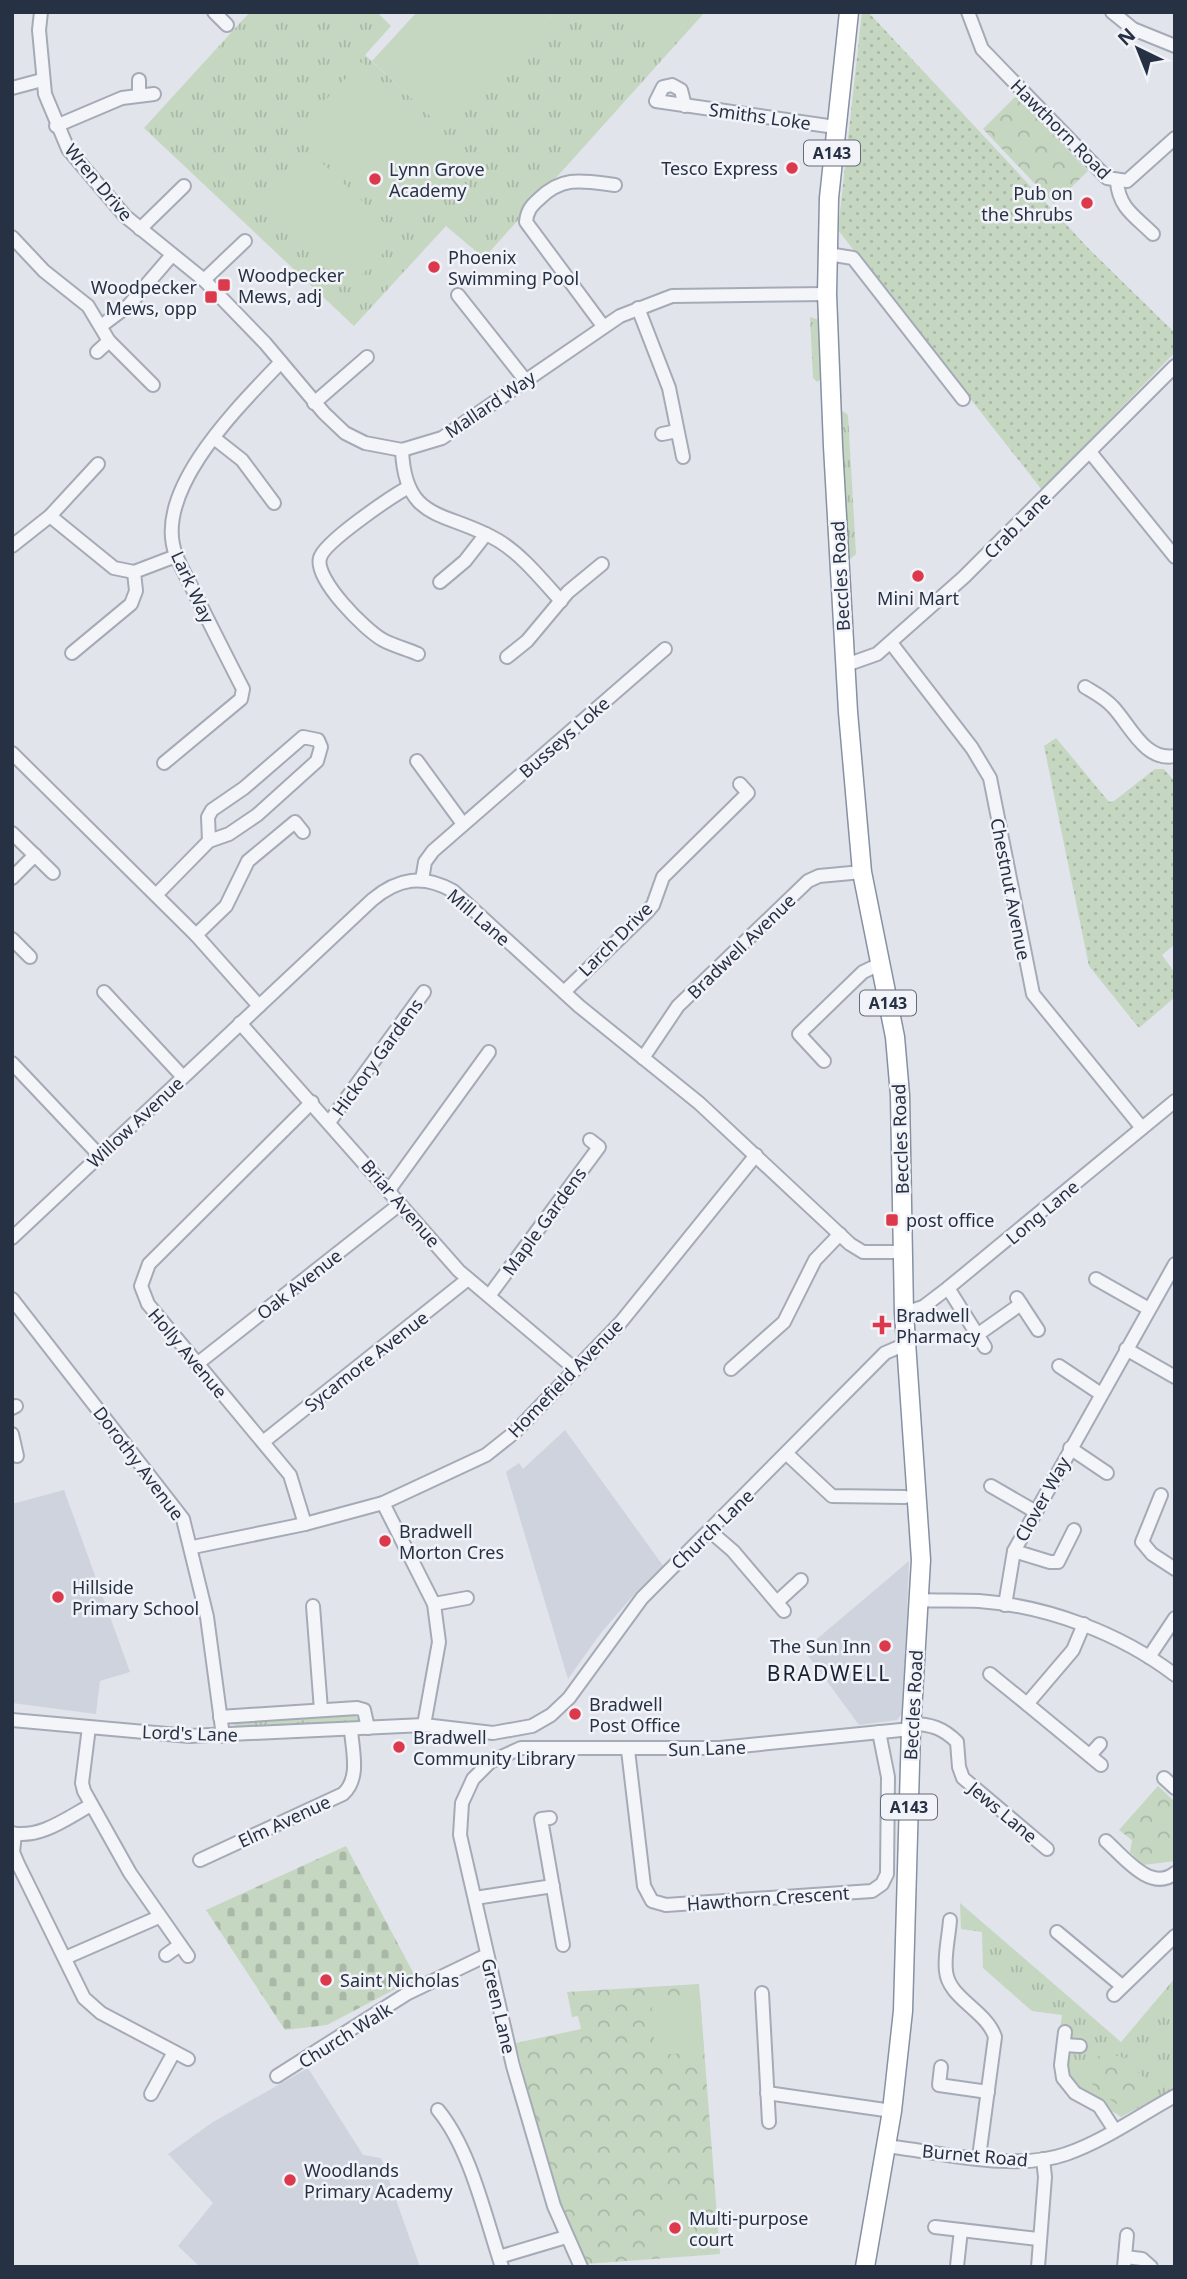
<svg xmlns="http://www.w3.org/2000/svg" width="1187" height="2279" font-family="'Noto Sans',sans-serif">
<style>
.built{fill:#ced3dd}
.grass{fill:url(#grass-tufts)}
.cemetery{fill:url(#cemetery-stones)}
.park{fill:url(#park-crowns)}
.garden{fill:url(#garden-dots)}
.pitch{fill:#c5d6c1}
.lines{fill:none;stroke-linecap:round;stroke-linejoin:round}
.minor-casing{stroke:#a5abb6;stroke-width:16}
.highway-casing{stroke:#8691a3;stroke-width:21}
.minor{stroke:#f4f5f9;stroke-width:12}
.highway{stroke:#fff;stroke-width:18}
.poi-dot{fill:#dc394c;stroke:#f1f3f8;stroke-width:2.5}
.labels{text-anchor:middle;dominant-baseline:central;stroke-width:5;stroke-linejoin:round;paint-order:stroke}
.shield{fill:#f1f3f8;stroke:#646b7a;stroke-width:2}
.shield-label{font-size:16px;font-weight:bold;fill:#273144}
.street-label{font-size:18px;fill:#273144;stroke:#f1f3f8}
.poi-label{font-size:18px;fill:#273144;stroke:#f1f3f8;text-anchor:start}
.quarter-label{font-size:21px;letter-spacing:2px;fill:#192235;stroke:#f1f3f8}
</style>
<defs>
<pattern id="grass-tufts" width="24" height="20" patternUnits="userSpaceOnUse" patternTransform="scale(1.75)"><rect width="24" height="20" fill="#c5d6c1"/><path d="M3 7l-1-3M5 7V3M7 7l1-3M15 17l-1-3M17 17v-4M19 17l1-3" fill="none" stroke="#a9b8a7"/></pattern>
<pattern id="cemetery-stones" width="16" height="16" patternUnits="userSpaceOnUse" patternTransform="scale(1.75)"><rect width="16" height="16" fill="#c5d6c1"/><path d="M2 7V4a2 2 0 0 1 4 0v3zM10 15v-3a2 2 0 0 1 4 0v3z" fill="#a9b8a7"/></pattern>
<pattern id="park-crowns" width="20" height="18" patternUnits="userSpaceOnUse" patternTransform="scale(1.75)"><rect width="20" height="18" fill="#c5d6c1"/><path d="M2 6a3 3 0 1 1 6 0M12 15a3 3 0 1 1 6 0" fill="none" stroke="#a9b8a7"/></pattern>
<pattern id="garden-dots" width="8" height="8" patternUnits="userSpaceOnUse" patternTransform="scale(1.75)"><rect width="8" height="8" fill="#c5d6c1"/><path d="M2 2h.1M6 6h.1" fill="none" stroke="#a9b8a7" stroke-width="1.8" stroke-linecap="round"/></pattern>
</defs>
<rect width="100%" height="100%" fill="#e1e4eb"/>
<!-- built -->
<g class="built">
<path d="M565,1430L664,1567L637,1591L600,1634L568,1679L506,1472L519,1463L523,1469Z"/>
<path d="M64,1490L130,1672L100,1681L96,1714L12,1703V1504Z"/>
<path d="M909,1561L903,1712L897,1720L859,1725L804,1650Z"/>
<path d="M308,2068L363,2155L381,2158L420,2267H200L178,2246L213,2203L168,2154L213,2122Z"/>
</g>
<!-- grass -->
<g class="grass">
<path d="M250,12H377L391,26L365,55L447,131L552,18L546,12H705L484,258L446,226L354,326L144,128Z"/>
<path d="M810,317L819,320L821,379L817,382L813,378Z"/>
<path d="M841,410L848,415L856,554L849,560Z"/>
<path d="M353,1714L360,1720L241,1728L227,1722Z"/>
<path d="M960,1903L1121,2042L1175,1978V2088L1121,2117C1093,2097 1068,2093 1065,2055L1081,2041L1071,2039L1067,2031L1060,2030L1062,2015L1032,2011L983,1968L982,1932L961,1929Z"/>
</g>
<!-- cemetery -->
<path class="cemetery" d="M346,1846L416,1978L327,2025L285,2030L206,1910Z"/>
<!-- park -->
<g class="park">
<path d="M1016,96L1088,171L1054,204L983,129Z"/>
<path d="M1158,1786L1175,1802V1861L1143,1865L1130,1852L1132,1840L1119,1830Z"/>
<path d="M699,1984L720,2254L586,2264L546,2167L516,2043L581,2029L578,2016L572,2017L567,1992Z"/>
<path d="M1102,2053L1127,2058L1130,2066L1151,2083L1138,2103L1122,2108L1094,2088L1088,2072L1094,2060Z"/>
</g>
<!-- garden -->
<g class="garden">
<path d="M862,12H868L1090,250L1175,333V352L1042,490L838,230Z"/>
<path d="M1056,738L1109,802L1114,801L1155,769H1164L1175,782V944L1162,955L1175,973V997L1139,1028L1089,966L1044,746Z"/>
</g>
<!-- pitch -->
<g class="pitch">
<path d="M417,12H546L553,19L447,132L372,61Z"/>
<path d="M633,12H680L659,36Z"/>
<path d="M361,62L468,164L407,227L301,126Z"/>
<path d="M314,155L399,237L348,289L263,208Z"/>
<path d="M700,1995L704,2052L655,2055L651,1998Z"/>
<path d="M687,2205L690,2250L663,2252L660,2207Z"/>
</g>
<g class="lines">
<!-- minor casing -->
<g class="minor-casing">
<g id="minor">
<path d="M41,12L39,30L45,94L68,149L125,216L204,280L265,343L324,413L345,433L365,443L402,450L442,438L620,316L672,296L827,294"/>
<path d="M214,12L227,25"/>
<path d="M968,12L982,49L1107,178L1127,181L1175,138"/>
<path d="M1112,12L1133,29L1175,46"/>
<path d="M139,80V95"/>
<path d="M12,88L42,80"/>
<path d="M685,106L681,90L672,85L663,87L656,101L835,127"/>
<path d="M56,126L122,98L154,94"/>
<path d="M1117,182C1119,208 1135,216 1153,234"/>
<path d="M140,229L184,186"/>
<path d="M12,237L44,271L88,306L109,341L153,385"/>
<path d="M828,254L853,258L963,399"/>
<path d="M204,280L245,241"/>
<path d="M458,295L526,381"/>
<path d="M638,308L669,388L683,457"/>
<path d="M101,326L129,305L172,255"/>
<path d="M603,326L526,222C527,211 531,206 539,199C563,175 584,181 615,185"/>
<path d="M97,352L109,341"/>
<path d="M314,403L367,357"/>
<path d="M662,434L677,431"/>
<path d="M214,438L242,460L274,503"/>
<path d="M402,450C405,524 447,510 499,541C523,556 541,579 561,601"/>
<path d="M1090,452L1175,557"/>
<path d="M407,488C391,497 324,542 320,558C314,579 365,630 383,640C394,646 407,649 418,654"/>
<path d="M50,516L114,568L134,572L176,556"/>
<path d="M12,546L50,516L98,464"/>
<path d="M440,582L465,561L486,534"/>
<path d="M891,643L972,748L990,778L1033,994L1142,1128"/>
<path d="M72,653L131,604L136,591L134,572"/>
<path d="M507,657L527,641L568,592L602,564"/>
<path d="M846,665L877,654L964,577L1175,366"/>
<path d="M1085,687C1095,693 1105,698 1113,707C1130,725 1145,762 1175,756"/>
<path d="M12,753L196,935L259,1006"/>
<path d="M417,761L463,824"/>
<path d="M164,763L241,699L243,689C227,658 211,626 195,594C189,581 181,568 176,555C151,491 241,404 281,362"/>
<path d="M12,833L53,873"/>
<path d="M12,878L35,855"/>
<path d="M422,880L425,862L433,851L665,649"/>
<path d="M156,895L209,841L229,834L257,815L317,761L321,747L318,740L303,737L244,788L212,810L208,817L209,841"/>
<path d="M196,935L226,906L248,861L295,822L303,832"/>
<path d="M12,939L30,957"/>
<path d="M104,992L183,1077"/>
<path d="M564,992L647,912L653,905L663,877L748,793L740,784"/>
<path d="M240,1023L459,1271L575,1369"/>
<path d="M643,1058L678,1006L808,881L819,876L862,872"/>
<path d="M824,1061L799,1034L863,972L880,964"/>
<path d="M12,1063L100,1156"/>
<path d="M330,1121L424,992"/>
<path d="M389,1190L489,1052"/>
<path d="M12,1238L372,900C398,878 423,874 453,891L579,1006L699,1103L850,1244L863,1252H904"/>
<path d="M1096,1279L1149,1309"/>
<path d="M948,1288L985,1347"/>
<path d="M489,1296L599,1147L590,1140"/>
<path d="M1017,1298L1038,1330"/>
<path d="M12,1299L183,1519L207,1617L223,1736"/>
<path d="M904,1313L923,1307L948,1288L1175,1101"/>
<path d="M977,1335L1021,1304"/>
<path d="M1126,1349L1175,1377"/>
<path d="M197,1364L400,1204"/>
<path d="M1059,1366L1101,1394"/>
<path d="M731,1369L784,1322L815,1260L840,1234"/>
<path d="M12,1408L16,1406"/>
<path d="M12,1434L17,1456"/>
<path d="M263,1442L468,1279"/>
<path d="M1070,1448L1107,1473"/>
<path d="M787,1454L832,1496L905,1497"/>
<path d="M991,1486L1036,1512"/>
<path d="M1161,1495L1142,1542L1152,1554L1175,1569"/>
<path d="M383,1503L434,1604L439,1642L424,1725"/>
<path d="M305,1524L290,1475L148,1304L141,1286L149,1264L312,1102"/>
<path d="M711,1532L733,1551L784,1611"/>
<path d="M193,1547L305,1524L383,1503L486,1455L515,1432L621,1322L756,1155"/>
<path d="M1014,1551L1050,1562H1058L1074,1530"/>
<path d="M919,1600C939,1601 959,1600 979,1601C1047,1606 1120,1633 1175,1675"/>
<path d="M777,1602L801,1580"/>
<path d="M434,1604L467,1598"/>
<path d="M1005,1605L1014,1551L1175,1264"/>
<path d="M313,1606L321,1710"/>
<path d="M1084,1624L1073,1650L1027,1704L1101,1765"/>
<path d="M1149,1657L1175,1618"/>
<path d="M990,1674L1027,1704"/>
<path d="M220,1717L357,1708L364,1710L368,1728"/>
<path d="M12,1720L189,1736L424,1725L493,1733L532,1726L551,1715L569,1698L642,1598L885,1353L906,1344"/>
<path d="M911,1724C931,1724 943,1728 957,1742L959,1767L963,1778L1047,1849"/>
<path d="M89,1727L82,1783L84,1791L130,1873L188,1956"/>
<path d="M628,1750L644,1886L652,1901L666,1905L872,1891L882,1884L887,1874L888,1777L879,1732"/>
<path d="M1090,1755L1100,1744"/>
<path d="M1164,1778L1175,1788"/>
<path d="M550,1818L541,1819L563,1945"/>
<path d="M12,1833C40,1839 67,1818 91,1805"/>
<path d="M15,1834L13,1852L18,1864L84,1998L101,2013L188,2059"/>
<path d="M1106,1841C1123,1856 1151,1893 1175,1873"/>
<path d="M200,1860L343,1794C361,1778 352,1750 351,1729"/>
<path d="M475,1898L553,1886"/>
<path d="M950,1920C949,1936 944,1955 946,1971C948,1998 987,2011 995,2037L979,2157"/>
<path d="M1057,1932L1122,1986"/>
<path d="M166,1955L180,1945"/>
<path d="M65,1958L159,1917"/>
<path d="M762,1993L769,2122"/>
<path d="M1114,1995L1175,1936"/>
<path d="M1065,2032L1061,2065L1063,2078L1075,2093L1099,2106L1114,2129"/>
<path d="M1064,2045L1080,2046"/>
<path d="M941,2067L939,2085L988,2092"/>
<path d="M277,2076L408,1993L487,1955"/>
<path d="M767,2093L892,2111"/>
<path d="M151,2094L174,2052"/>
<path d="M438,2110C471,2150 485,2217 502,2267"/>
<path d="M886,2146C939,2152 1015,2172 1066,2154C1104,2141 1140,2115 1175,2096"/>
<path d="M935,2227L1038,2239"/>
<path d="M499,2257L566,2237"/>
<path d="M1125,2257L1142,2259L1151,2267"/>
<path d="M957,2266L961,2230"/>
<path d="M581,2267L554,2206L513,2066L460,1835L462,1803L473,1779L490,1762L521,1748H720L911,1729"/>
<path d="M1038,2267L1045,2177L1043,2159"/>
<path d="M1124,2267L1127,2235"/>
</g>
</g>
<!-- highway casing -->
<g class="highway-casing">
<path id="highway" d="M849,12L829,198L827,294L833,446L848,712L862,872L895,1037L900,1095L904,1313L921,1560L911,1729L903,2011L892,2111L865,2267"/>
</g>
<!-- minor -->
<use href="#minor" class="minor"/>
<!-- highway -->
<use href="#highway" class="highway"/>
</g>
<!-- markers -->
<g class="poi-dot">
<circle cx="792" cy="168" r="7"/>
<circle cx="375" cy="179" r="7"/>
<circle cx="1087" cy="203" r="7"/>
<circle cx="434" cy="267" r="7"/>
<rect x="217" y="278" width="14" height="14" rx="3.5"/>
<rect x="204" y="290" width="14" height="14" rx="3.5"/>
<circle cx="918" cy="576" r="7"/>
<rect x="885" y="1213" width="14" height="14" rx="3.5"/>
<path d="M878.5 1314.5h7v7h7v7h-7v7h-7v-7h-7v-7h7z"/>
<circle cx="385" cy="1541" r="7"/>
<circle cx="58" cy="1597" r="7"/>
<circle cx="885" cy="1646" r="7"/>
<circle cx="575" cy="1714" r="7"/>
<circle cx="399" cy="1747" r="7"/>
<circle cx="326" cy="1980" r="7"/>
<circle cx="290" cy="2180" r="7"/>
<circle cx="675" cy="2228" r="7"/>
</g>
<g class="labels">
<!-- shield labels -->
<g class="shield">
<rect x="804" y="140.5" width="56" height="25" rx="5"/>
<rect x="860" y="990.5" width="56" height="25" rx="5"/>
<rect x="881" y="1794.5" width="56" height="25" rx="5"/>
</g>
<g class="shield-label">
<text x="832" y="153">A143</text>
<text x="888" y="1003">A143</text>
<text x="909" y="1807">A143</text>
</g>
<!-- street labels -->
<g class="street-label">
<text transform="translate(760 116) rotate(8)">Smiths Loke</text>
<text transform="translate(1061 129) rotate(45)">Hawthorn Road</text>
<text transform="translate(99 182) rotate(50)">Wren Drive</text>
<text transform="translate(490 404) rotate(-34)">Mallard Way</text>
<text transform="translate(1017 525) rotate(-45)">Crab Lane</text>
<text transform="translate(840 576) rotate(-93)">Beccles Road</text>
<text transform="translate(193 587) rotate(65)">Lark Way</text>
<text transform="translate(564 737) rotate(-41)">Busseys Loke</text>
<text transform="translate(1011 889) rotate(79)">Chestnut Avenue</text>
<text transform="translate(479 917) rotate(41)">Mill Lane</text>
<text transform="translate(615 939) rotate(-45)">Larch Drive</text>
<text transform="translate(741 946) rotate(-44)">Bradwell Avenue</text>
<text transform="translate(377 1057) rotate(-54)">Hickory Gardens</text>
<text transform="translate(135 1122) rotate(-43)">Willow Avenue</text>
<text transform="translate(900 1139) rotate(-92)">Beccles Road</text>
<text transform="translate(401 1203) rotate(49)">Briar Avenue</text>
<text transform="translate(1042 1212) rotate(-40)">Long Lane</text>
<text transform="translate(544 1221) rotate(-54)">Maple Gardens</text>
<text transform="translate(299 1284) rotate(-38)">Oak Avenue</text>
<text transform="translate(188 1353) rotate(50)">Holly Avenue</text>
<text transform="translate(366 1361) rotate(-38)">Sycamore Avenue</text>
<text transform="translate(565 1378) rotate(-46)">Homefield Avenue</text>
<text transform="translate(139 1463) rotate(53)">Dorothy Avenue</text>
<text transform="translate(1042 1499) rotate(-61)">Clover Way</text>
<text transform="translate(712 1529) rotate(-44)">Church Lane</text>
<text transform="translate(913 1705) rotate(-87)">Beccles Road</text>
<text transform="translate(190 1733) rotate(2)">Lord's Lane</text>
<text transform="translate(707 1748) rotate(-2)">Sun Lane</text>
<text transform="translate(1003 1812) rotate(40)">Jews Lane</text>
<text transform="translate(284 1821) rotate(-25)">Elm Avenue</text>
<text transform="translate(768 1898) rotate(-4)">Hawthorn Crescent</text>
<text transform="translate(499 2006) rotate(77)">Green Lane</text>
<text transform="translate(345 2035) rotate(-32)">Church Walk</text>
<text transform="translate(975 2155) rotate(5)">Burnet Road</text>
</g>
<!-- poi labels -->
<g class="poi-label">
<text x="778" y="168" text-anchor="end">Tesco Express</text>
<text x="389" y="169">Lynn Grove<tspan x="389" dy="21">Academy</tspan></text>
<text x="1073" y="193" text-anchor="end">Pub on<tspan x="1073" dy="21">the Shrubs</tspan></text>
<text x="448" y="257">Phoenix<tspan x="448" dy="21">Swimming Pool</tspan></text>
<text x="238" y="275">Woodpecker<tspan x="238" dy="21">Mews, adj</tspan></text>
<text x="197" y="287" text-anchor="end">Woodpecker<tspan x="197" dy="21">Mews, opp</tspan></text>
<text x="918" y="598" text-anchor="middle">Mini Mart</text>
<text x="906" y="1220">post office</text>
<text x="896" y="1315">Bradwell<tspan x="896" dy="21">Pharmacy</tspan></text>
<text x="399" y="1531">Bradwell<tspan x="399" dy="21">Morton Cres</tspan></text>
<text x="72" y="1587">Hillside<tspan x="72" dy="21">Primary School</tspan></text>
<text x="871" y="1646" text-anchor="end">The Sun Inn</text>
<text x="589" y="1704">Bradwell<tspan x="589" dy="21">Post Office</tspan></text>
<text x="413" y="1737">Bradwell<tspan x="413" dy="21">Community Library</tspan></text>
<text x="340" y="1980">Saint Nicholas</text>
<text x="304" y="2170">Woodlands<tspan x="304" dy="21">Primary Academy</tspan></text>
<text x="689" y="2218">Multi-purpose<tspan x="689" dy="21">court</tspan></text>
</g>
<!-- quarter labels -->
<g class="quarter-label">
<text x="829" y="1673">BRADWELL</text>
</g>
</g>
<!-- border -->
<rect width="1187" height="2279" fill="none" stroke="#273144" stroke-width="28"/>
<!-- north arrow -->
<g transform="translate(1138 49) rotate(317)" stroke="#f1f3f8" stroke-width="5" paint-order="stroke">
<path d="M0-5L12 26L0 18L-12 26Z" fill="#273144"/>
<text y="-10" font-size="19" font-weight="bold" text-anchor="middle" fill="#273144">N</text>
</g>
</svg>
